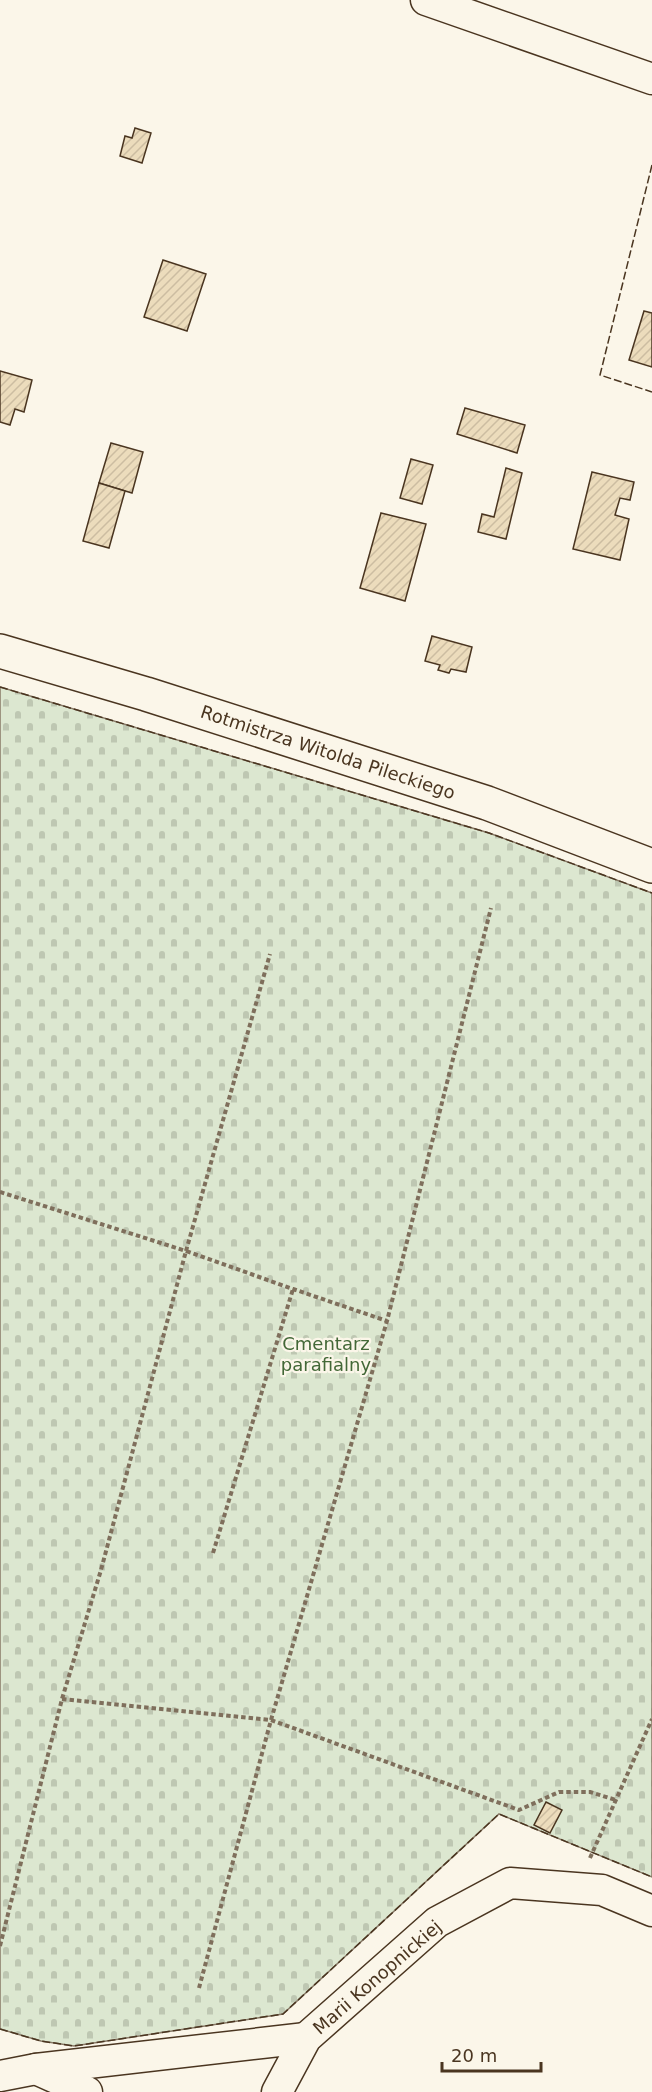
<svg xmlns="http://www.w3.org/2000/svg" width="652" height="2092" font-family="'DejaVu Sans',sans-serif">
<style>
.cemetery{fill:url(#cemetery-stones);stroke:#887966;stroke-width:1.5}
.building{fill:url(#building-hatch);stroke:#4a3520;stroke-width:1.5}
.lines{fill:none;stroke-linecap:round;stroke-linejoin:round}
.street-casing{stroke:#4a3520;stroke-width:33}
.secondary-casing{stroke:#4a3520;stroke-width:36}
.path{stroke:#7f6f5c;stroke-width:4;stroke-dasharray:4.5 3;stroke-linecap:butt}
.street{stroke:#fbf6e9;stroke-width:30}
.secondary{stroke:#fbf6e9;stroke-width:33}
.fence{stroke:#4a3520;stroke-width:1.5;stroke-dasharray:8 3;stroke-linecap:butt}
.labels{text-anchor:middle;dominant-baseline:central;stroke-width:4.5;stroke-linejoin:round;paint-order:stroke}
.street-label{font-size:18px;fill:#4a3520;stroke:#fbf6e9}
.park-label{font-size:18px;fill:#436837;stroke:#fbf6e9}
</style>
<defs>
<pattern id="cemetery-stones" width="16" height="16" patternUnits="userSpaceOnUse" patternTransform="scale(1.5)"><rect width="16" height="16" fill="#dce7d0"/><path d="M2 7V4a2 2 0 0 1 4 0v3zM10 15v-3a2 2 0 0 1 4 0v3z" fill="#bec7b2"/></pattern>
<pattern id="building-hatch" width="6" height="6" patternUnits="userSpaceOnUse" patternTransform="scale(1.5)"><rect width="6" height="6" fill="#ecdcbc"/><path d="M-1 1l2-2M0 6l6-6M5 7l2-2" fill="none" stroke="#ccbda1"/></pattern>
</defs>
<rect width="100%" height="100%" fill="#fbf6e9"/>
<!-- cemetery -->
<path class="cemetery" d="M0,687L489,833L652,893V1877L499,1814L283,2014L74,2046L41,2041L0,2029Z"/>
<!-- building -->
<g class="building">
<path d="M135,128L151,133L142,163L120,156L125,136L132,138Z"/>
<path d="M163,260L206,274L187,331L144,317Z"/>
<path d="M644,311L652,313V367L629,360Z"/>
<path d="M0,371L32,380L24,412L15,409L10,425L0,422Z"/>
<path d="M465,408L525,425L517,453L457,434Z"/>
<path d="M111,443L143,452L132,493L99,483Z"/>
<path d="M411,459L433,465L422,504L400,498Z"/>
<path d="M506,468L522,473L506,539L478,532L482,514L494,517Z"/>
<path d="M592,472L634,482L630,500L620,498L615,515L629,519L620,560L573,549Z"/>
<path d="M99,483L125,491L109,548L83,541Z"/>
<path d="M381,513L426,524L405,601L360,588Z"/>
<path d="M432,636L472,647L466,672L451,669L449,673L438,670L440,665L425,661Z"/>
<path d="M546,1802L562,1810L550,1833L534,1825Z"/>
</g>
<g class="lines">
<!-- street casing -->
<g class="street-casing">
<g id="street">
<path d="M426,0L652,79"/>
<path d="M36,2069L87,2092"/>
<path d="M0,2076L36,2069L306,2038"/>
<path d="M277,2092L306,2038L437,1922L510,1883L602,1890L652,1911"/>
</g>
</g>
<!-- secondary casing -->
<g class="secondary-casing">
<path id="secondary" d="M0,651L146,694L487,803L652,866"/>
</g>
<!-- path -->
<g class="path">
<path d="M0,1192L186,1251L270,954"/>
<path d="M213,1553L293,1289"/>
<path d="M62,1699L271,1720L519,1810L559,1792H590L616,1800"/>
<path d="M590,1858L652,1719"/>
<path d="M0,1946L62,1699L101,1570L186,1251L293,1289L387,1321"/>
<path d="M199,1988L271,1720L387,1321L491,908"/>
</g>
<!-- street -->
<use href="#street" class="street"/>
<!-- secondary -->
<use href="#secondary" class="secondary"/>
<!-- fence -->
<g class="fence">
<path d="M652,165L600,375L652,392"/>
<path d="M0,687L489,833L652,893"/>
<path d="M0,2029L41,2041L74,2046L283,2014L499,1814L652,1877"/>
</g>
</g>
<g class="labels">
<!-- street labels -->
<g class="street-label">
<text transform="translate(328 752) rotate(18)">Rotmistrza Witolda Pileckiego</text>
<text transform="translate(377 1977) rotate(-41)">Marii Konopnickiej</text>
</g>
<!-- park labels -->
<g class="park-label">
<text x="326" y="1343">Cmentarz<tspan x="326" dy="21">parafialny</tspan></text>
</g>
</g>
<!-- scale -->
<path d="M442 2062v9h99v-9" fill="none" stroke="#4a3520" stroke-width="3"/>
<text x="451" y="2062" font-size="18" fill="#4a3520" stroke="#fbf6e9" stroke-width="4.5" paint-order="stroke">20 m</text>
</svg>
